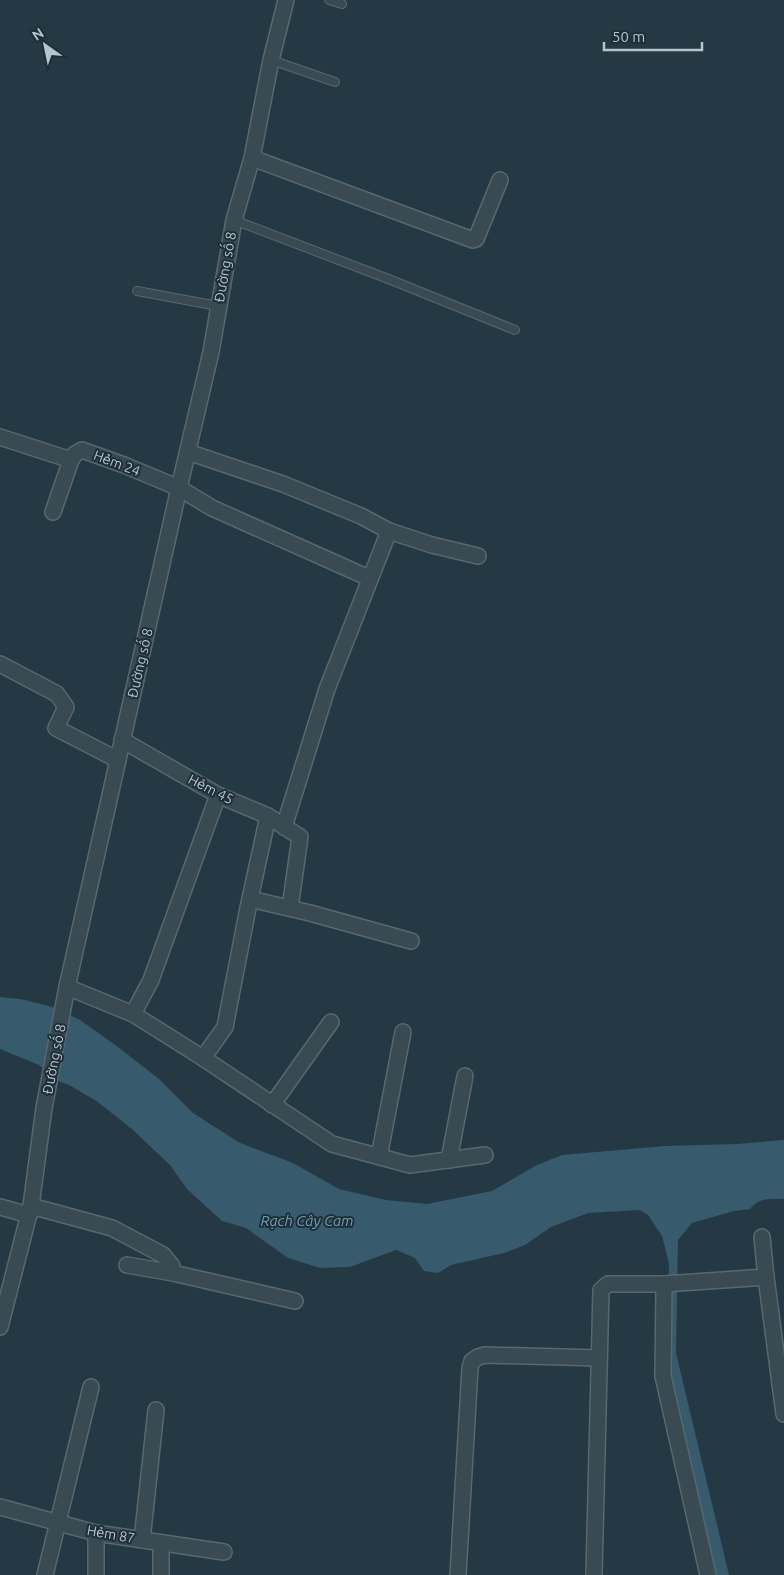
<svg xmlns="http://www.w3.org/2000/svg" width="784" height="1575" font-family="Ubuntu,sans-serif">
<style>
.water{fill:#375a6c}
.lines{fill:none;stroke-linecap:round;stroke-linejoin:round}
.lane-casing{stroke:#576871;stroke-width:10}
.street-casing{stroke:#576871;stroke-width:18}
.lane{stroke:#394a53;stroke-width:8}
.street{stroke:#394a53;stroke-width:15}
.labels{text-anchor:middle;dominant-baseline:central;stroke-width:4;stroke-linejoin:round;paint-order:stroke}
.street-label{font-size:14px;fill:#b6c5cd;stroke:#1e2f39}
.water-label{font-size:15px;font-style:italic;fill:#749eb2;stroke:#1e2f39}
</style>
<rect width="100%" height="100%" fill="#243944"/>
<!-- water -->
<path class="water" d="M0,997L20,999L53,1007L80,1020L118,1047L159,1079L193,1113L240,1143L293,1163L339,1189L386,1200L427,1204L492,1191L537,1165L562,1155L665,1146L737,1144L784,1140V1199C769,1199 760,1197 750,1209L734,1211L692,1223L678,1240L676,1353L729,1575H712L667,1368L669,1263L662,1236L648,1215L640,1210L588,1213L551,1227L525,1245L504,1253L451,1265L438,1273L424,1271L415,1258L396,1250L350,1267L320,1268L288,1258L246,1228L222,1221L187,1189L170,1165L133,1130L98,1102L71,1086L56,1080L39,1065L0,1049Z"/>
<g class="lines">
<!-- lane casing -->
<g class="lane-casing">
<g id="lane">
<path d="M329,0L342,4"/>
<path d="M271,60L335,82"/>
<path d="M234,220L391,280L515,330"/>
<path d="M137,291L218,306"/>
</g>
</g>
<!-- street casing -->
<g class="street-casing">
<g id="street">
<path d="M252,158L473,240L476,239L500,180"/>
<path d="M0,437L71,460L75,454L82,450L124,465L179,488L212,508L369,578"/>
<path d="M188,452L283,484L361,516L389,531L432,545L478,556"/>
<path d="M53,512L71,460"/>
<path d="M0,664L57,694L66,707L56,728L118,760"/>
<path d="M122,740L218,795L268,816L300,837L290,908"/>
<path d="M284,827L327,689L389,531"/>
<path d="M250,899L310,913L411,941"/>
<path d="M67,987L133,1014L203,1058L332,1144L410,1165L485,1155"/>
<path d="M133,1014L151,980L218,795"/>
<path d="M203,1058L225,1027L248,908L268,816"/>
<path d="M272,1105L331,1022"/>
<path d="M379,1157L403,1032"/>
<path d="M449,1160L465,1076"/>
<path d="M31,1206L112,1228L163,1255L172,1266L173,1273L295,1301"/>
<path d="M0,1207L29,1215"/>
<path d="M762,1237L766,1277"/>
<path d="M127,1265L173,1273"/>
<path d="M664,1284L663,1376L708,1575"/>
<path d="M0,1327L31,1206L44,1108L67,987L179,488L211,352L234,220L252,158L271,60L286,0"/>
<path d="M0,1507L96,1533L224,1552"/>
<path d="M142,1540L156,1410"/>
<path d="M161,1543V1575"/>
<path d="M45,1575L91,1387"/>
<path d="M96,1575V1533"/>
<path d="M458,1575L470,1368L472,1361L478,1357L485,1355L599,1358"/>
<path d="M594,1575L601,1290L608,1284H664L766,1277L784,1414"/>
</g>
</g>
<!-- lane -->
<use href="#lane" class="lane"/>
<!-- street -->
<use href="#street" class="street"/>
</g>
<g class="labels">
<!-- street labels -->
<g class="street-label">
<text transform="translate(225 267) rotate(-80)">Đường số 8</text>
<text transform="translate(117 463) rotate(21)">Hẻm 24</text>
<text transform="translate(140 663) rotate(-77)">Đường số 8</text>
<text transform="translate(211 789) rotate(27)">Hẻm 45</text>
<text transform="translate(54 1059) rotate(-79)">Đường số 8</text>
<text transform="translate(111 1534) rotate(10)">Hẻm 87</text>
</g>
<!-- water labels -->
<g class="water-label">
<text x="307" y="1220">Rạch Cây Cam</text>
</g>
</g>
<!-- north arrow -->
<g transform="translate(45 45) rotate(327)" stroke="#1e2f39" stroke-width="4" paint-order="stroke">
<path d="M0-4L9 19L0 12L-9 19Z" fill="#b6c5cd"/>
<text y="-8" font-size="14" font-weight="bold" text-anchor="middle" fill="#b6c5cd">N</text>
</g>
<!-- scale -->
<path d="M604 42v8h98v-8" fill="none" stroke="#b6c5cd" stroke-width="2.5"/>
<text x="612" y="42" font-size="15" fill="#b6c5cd" stroke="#1e2f39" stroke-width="4" paint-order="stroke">50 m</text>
</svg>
